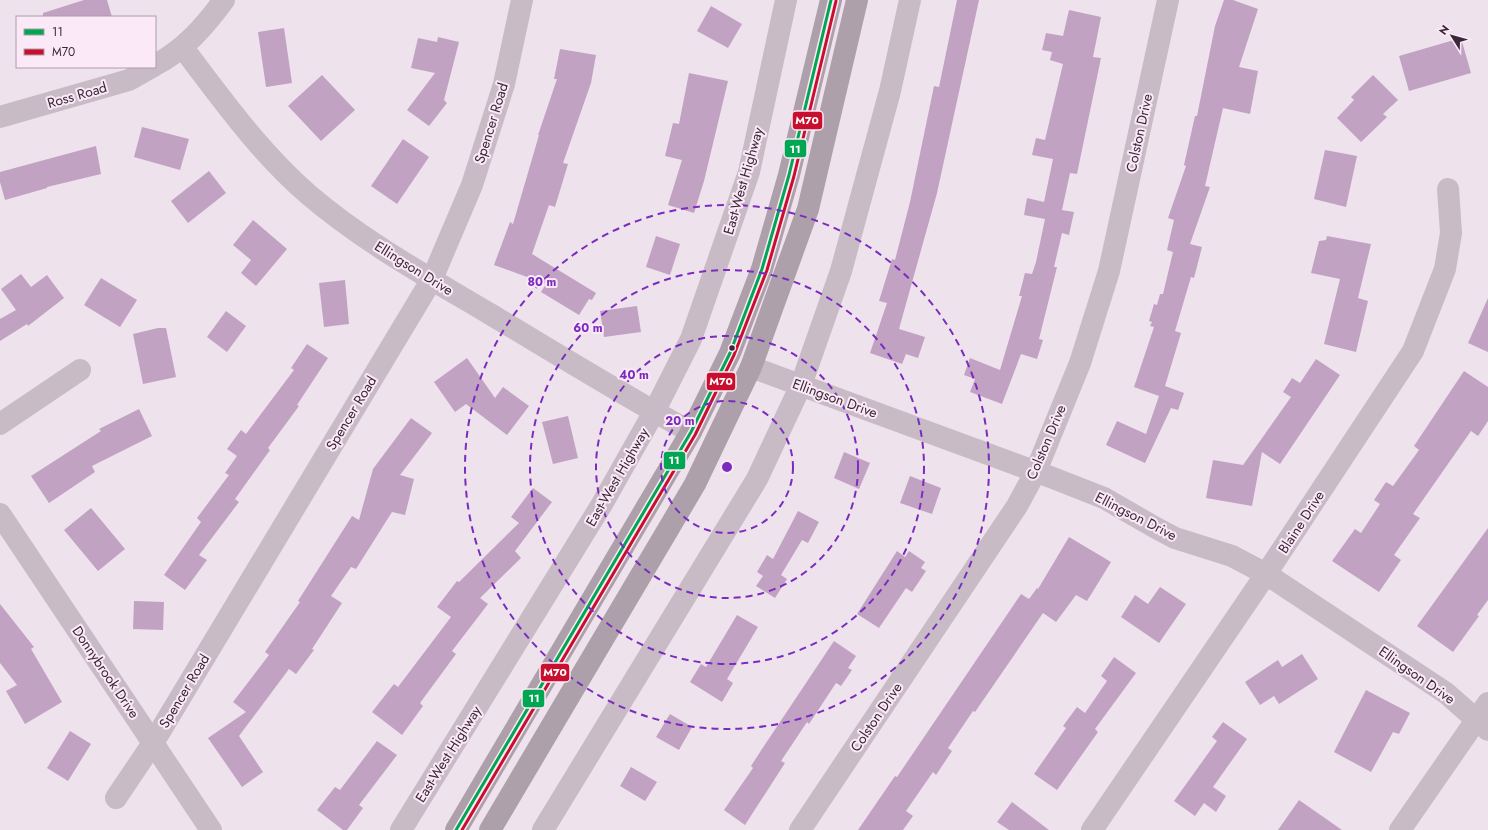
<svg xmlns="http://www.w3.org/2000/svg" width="1488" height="830" font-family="Jost,sans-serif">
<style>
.building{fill:#c2a2c3}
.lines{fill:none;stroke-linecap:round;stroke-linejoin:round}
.street{stroke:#c8bbc6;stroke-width:22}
.primary{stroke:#ada0ab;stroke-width:22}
.bus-1-casing{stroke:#fbe9f7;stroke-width:6}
.bus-2-casing{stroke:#fbe9f7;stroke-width:6}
.bus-1{stroke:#00a651;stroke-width:3}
.bus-2{stroke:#c8102e;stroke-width:3}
.ring{fill:none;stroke:#7b2cbf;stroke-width:2;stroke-dasharray:7 5}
.bus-dot{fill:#3a2839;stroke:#fbe9f7;stroke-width:1.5}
.labels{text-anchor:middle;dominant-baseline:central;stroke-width:4;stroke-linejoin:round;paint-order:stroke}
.street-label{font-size:14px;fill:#3a2839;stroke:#fbe9f7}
.centre{fill:#7b2cbf;stroke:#fbe9f7;stroke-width:2}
.ring-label{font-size:12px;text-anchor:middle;font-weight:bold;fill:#7b2cbf;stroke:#fbe9f7;stroke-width:4;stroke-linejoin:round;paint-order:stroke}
.line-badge{stroke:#fbe9f7;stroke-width:1.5}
.badge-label{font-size:11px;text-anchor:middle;font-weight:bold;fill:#fff}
</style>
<rect width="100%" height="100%" fill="#eee2ec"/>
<!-- building -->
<g class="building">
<path d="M84,0H107L112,17H43V13Z"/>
<path d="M957,0H979L937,193L899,329L925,337L918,358L906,354L902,364L870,353L887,303L879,301L892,259L895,260L910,202L934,86L939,87Z"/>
<path d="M1224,0H1233L1258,9L1239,67L1258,71L1250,114L1223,108L1205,186L1210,187L1190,244L1202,247L1194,278L1191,277L1175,331L1181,333L1165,386L1184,393L1178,410L1171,408L1145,463L1106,445L1117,421L1146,434L1159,396L1134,387L1154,327L1150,326L1152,322L1149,321L1154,304L1157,305L1160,294H1163L1173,252L1167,250L1174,220L1168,218L1186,166L1184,165L1195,116H1197L1215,26Z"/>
<path d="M711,6L742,24L728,48L697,31Z"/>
<path d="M1069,10L1101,17L1093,57L1101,58L1077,174L1070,173L1062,210L1074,212L1069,235L1062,233L1054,267H1057L1039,339L1043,340L1037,359L1021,354L1002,404L970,392L975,379L964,375L970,358L1000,370L1022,296H1019L1025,273L1032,274L1036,262L1045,219L1024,215L1027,198L1044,202L1053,159L1032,155L1036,138L1045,140L1063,64L1050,60L1052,52L1042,50L1046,33L1063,36Z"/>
<path d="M284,28L292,83L266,87L258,32Z"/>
<path d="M438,37L459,42L444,100L447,103L429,126L407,110L435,73L411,68L418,38L437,42Z"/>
<path d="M1461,38L1471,73L1409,91L1399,56Z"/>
<path d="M560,49L596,55L591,83L563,163L568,164L555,207L549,205L532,254L596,293L592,300L589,299L579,315L541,292L546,284L494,265L510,222L513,224L539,135H538L557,79H554Z"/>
<path d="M689,73L728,81L704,181L694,213L668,205L682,160L665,156L673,123L679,124Z"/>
<path d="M322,75L355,110L321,141L288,106Z"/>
<path d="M1373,75L1398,100L1383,114L1387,117L1361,142L1337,118L1354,100L1351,97Z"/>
<path d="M142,127L189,139L180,170L134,157Z"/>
<path d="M403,139L429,157L397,204L371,186Z"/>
<path d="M96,146L101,174L47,187V188L5,200L0,182V172Z"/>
<path d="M1325,150L1357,156L1346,207L1314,199Z"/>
<path d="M209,171L226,193L188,223L171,201Z"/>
<path d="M253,220L287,249L256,286L241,273L251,260L233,245Z"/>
<path d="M656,236L680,244L670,275L646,267Z"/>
<path d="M1327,236L1371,244L1358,298L1368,301L1356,352L1324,344L1340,279L1311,273L1319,241L1326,240Z"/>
<path d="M21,274L31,287L47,275L64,298L28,326L27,324L0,341V319L16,310L1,289Z"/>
<path d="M101,278L137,300L120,327L84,305Z"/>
<path d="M345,280L349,324L324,327L319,283Z"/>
<path d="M1488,298V352L1468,343Z"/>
<path d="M637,306L641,332L604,337L600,311Z"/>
<path d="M226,311L246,326L227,352L207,337Z"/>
<path d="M158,328H166L176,377L143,384L133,334Z"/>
<path d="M307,344L328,358L297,405L299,406L268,448L270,450L235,499L239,502L199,555L207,560L185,590L164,575L201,522L197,518L229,475L225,473L237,456L227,449L241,430L246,434L294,370L291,368Z"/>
<path d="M467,358L495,398L503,387L529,406L507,435L466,404L455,412L434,382Z"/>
<path d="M1316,359L1340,375L1280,464L1262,452L1252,506L1206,498L1213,460L1243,465L1291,397L1283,392L1292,378L1300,383Z"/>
<path d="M1464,371L1488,387V421L1478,436L1471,431L1413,514L1420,518L1394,555L1401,560L1379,592L1332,561L1355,529L1361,533L1380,504L1374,500L1386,482L1393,486L1419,450L1414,446Z"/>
<path d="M139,409L152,436L92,466L95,472L49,503L31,476L101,431L99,429Z"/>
<path d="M568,416L578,458L553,464L542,422Z"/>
<path d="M411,418L432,433L400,475L414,479L405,515L392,512L356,569L351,567L331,596L342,603L312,649L314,650L296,674L289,669L239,736L263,772L242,787L208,738L246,712L233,702L269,655L265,652L300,602L298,601L352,516L359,520L373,469Z"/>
<path d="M844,452L870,463L859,489L834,478Z"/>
<path d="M910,476L941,488L932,514L900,503Z"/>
<path d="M533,488L552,502L515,551L521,558L480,598L488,604L452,651L456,654L420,703L423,706L402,735L372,712L394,684L398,687L451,617L437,607L457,581L459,582L519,523L511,517Z"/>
<path d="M91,508L125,549L98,571L64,530Z"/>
<path d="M798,511L819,522L808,543L802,540L781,575L787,579L775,598L756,586L763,576L757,572L767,555L773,559Z"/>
<path d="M1488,528V600L1477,615L1479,616L1453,652L1417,626Z"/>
<path d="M1069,537L1111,562L1087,601L1076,595L1056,622L1043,613L975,712L973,711L948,748L952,751L936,775L933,772L906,811L913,816L903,830H858L895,776L897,777L1021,594L1029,599L1037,588L1038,589Z"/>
<path d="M897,551L905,557L909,551L925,562L921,568L926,571L912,592L906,588L879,628L857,614Z"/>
<path d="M1160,587L1186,604L1159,643L1121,617L1135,595L1148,604Z"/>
<path d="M134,601L164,602L163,630L133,629Z"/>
<path d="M0,604L34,647L31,649L62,702L25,724L6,691L17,685L0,663Z"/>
<path d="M737,615L758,627L727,679L733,683L722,702L690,682L701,664L706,667Z"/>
<path d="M834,641L856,656L848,668L852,670L841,686L836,683L809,724L807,722L781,761L785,763L745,825L724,810L753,768L751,766L762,749Z"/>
<path d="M1302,654L1318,679L1279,704L1274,696L1260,705L1245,682L1278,660L1282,667Z"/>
<path d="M1114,657L1136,673L1095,729L1098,732L1057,790L1034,774L1066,728L1063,726L1077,707L1085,713L1107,681L1101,676Z"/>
<path d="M1366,690L1410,713L1399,734L1393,732L1371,772L1334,752Z"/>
<path d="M670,714L692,727L679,750L656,737Z"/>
<path d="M1223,722L1247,739L1213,787L1226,796L1216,812L1204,803L1195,816L1174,801L1217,741L1212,737Z"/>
<path d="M70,731L91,744L68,781L47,768Z"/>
<path d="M377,741L397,755L359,805L363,808L347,830H343L317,810L335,787L340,790Z"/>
<path d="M631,767L657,782L645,801L620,786Z"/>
<path d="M1299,800L1342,830H1278Z"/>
<path d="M1012,802L1049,830H1009L997,822Z"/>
</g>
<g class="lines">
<!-- street -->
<g class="street">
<path d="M183,48C222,99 260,153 309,195C364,242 428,277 490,314C557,354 623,395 691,432"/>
<path d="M155,65C184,50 205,26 224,0"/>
<path d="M0,117L129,80L152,67"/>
<path d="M751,367L1053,478L1104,498L1156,528L1175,538L1232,556L1266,574L1446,693L1488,730"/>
<path d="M0,424L80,370"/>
<path d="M0,514L211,830"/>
<path d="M116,798L153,743L432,279L472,185L504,84L522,0"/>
<path d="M401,830L602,504L654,412L691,339L749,172L786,0"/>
<path d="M543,830L757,479L801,385L841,271L890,91L910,0"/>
<path d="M800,830L1017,506L1036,471L1080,363L1109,271L1168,0"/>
<path d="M1092,830L1266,574L1413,351L1445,269L1451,233L1448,189"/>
<path d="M1400,830L1488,703"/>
</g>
<!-- primary -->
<g class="primary">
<path d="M456,830L691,432L730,353L762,269L789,175L831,0"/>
<path d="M490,830L695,484L751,367L808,209L857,0"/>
</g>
<!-- bus-1 casing -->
<g class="bus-1-casing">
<path id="bus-1" d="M456,830L691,432L730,353L762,269L789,175L831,0"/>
</g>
<!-- bus-2 casing -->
<g class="bus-2-casing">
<path id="bus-2" d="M462,830L695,435L734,355L767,270L794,176L836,1"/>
</g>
<!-- bus-1 -->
<use href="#bus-1" class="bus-1"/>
<!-- bus-2 -->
<use href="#bus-2" class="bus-2"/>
</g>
<!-- distance rings -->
<g class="ring">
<circle cx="727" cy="467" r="66"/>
<circle cx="727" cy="467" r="131"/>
<circle cx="727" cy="467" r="197"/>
<circle cx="727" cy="467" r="262"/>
</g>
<!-- markers -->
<circle class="bus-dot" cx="732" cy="348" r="3.5"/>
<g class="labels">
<!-- street labels -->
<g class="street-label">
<text transform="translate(77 95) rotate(-16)">Ross Road</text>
<text transform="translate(491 123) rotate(-73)">Spencer Road</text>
<text transform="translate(1139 133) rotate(-78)">Colston Drive</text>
<text transform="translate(743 181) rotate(-74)">East-West Highway</text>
<text transform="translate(414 268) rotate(32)">Ellingson Drive</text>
<text transform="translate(835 398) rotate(20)">Ellingson Drive</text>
<text transform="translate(351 413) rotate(-59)">Spencer Road</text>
<text transform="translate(1046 442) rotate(-67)">Colston Drive</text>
<text transform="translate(617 477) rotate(-60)">East-West Highway</text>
<text transform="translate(1136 516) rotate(27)">Ellingson Drive</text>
<text transform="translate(1301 522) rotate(-57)">Blaine Drive</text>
<text transform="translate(106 672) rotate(56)">Donnybrook Drive</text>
<text transform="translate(1417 675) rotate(35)">Ellingson Drive</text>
<text transform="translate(184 691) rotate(-59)">Spencer Road</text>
<text transform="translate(876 717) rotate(-56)">Colston Drive</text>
<text transform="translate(448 754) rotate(-58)">East-West Highway</text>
</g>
</g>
<circle cx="727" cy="467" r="6" class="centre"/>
<g class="ring-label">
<text x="542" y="286">80 m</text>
<text x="588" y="332">60 m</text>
<text x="634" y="379">40 m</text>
<text x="680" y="425">20 m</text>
</g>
<g class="line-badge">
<rect x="792" y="111" width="31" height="19" rx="4" fill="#c8102e"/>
<rect x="784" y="139" width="23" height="19" rx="4" fill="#00a651"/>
<rect x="706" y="372" width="30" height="19" rx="4" fill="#c8102e"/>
<rect x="663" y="451" width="23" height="19" rx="4" fill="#00a651"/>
<rect x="540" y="663" width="30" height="19" rx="4" fill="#c8102e"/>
<rect x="522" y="689" width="23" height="19" rx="4" fill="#00a651"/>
</g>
<g class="badge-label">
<text x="807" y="124">M70</text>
<text x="795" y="153">11</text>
<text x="721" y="385">M70</text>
<text x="674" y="464">11</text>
<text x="555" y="676">M70</text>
<text x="534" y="702">11</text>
</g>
<!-- legend -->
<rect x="16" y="16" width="140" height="52" fill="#fbe9f7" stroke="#ae9cab"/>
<rect x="24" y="29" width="20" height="6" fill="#00a651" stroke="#ae9cab"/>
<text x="52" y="36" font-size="12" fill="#3a2839">11</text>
<rect x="24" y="49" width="20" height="6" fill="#c8102e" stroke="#ae9cab"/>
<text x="52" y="56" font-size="12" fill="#3a2839">M70</text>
<!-- north arrow -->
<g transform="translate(1452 36) rotate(307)" stroke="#fbe9f7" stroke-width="3" paint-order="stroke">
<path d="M0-3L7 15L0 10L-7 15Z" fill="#3a2839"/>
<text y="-6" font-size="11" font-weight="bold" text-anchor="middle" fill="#3a2839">N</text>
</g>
</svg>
